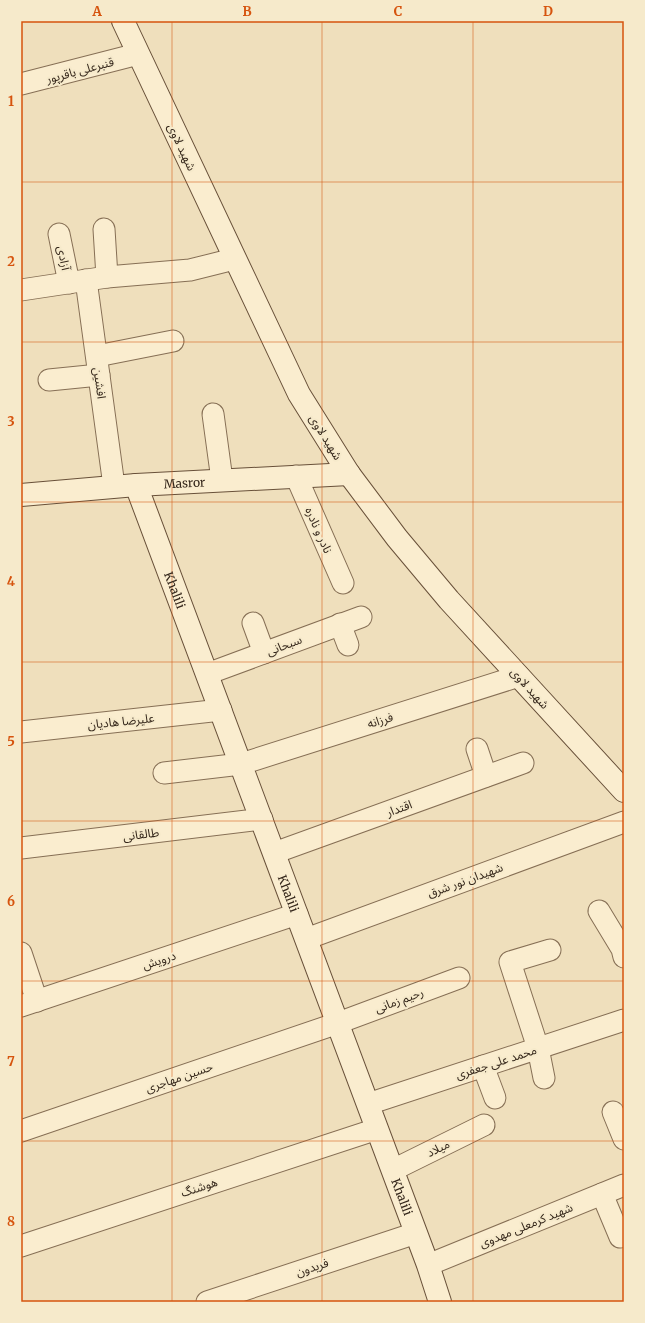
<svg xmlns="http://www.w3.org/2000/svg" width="645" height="1323" font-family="Merriweather,'Noto Sans Arabic',serif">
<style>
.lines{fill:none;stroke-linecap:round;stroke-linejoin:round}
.street-casing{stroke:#866f55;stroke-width:23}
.secondary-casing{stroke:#685039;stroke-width:24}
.street{stroke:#faedcf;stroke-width:21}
.secondary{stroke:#faedcf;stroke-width:22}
.grid{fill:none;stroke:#d6540e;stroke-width:1;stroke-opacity:0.55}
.labels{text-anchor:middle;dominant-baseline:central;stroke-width:4;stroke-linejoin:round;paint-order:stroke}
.street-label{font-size:12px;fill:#35271b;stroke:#f6eacb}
.neatline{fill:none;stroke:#d6540e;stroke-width:1.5}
.grid-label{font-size:13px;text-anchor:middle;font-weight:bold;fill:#d6540e}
</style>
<rect width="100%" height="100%" fill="#efdfbc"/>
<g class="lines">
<!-- street casing -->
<g class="street-casing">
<g id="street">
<path d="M21,84L138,54"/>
<path d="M104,229L107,277"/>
<path d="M59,234L69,283"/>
<path d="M86,280L114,486"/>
<path d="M21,290L107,277L190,270L234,259"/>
<path d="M97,356L173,341"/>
<path d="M49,380L99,375"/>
<path d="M213,414L222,480"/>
<path d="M296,476L343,583"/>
<path d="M253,623L264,653"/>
<path d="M340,624L348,645"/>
<path d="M207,674L361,617"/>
<path d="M21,732L221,710"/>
<path d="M477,749L486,776"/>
<path d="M164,773L241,764L519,676"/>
<path d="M21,848L262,819"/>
<path d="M274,853L523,763"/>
<path d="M599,911L622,949L624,957"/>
<path d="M306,939L624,822"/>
<path d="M21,953L37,1001"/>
<path d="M21,1006L297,914"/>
<path d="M483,1066L495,1098"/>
<path d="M544,1078L538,1048L510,962L550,950"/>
<path d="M368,1104L624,1020"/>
<path d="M613,1112L624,1139"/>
<path d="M21,1131L338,1023L459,978"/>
<path d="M393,1170L484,1125"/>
<path d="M602,1194L620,1237"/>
<path d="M21,1246L377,1129"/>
<path d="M428,1265L624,1185"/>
<path d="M207,1302L416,1233"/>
</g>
</g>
<!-- secondary casing -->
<g class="secondary-casing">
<g id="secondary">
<path d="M123,21L299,394L349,474L397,538L449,600L624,791"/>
<path id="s1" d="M136,485L428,1265L440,1302"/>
<path id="s2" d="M21,495L136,485L349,474"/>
</g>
</g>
<!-- street -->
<use href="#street" class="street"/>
<!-- secondary -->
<use href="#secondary" class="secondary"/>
</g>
<!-- grid -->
<path class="grid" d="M172,21V1302M322,21V1302M473,21V1302M21,182H624M21,342H624M21,502H624M21,662H624M21,821H624M21,981H624M21,1141H624"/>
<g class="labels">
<!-- street labels -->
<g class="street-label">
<text transform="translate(80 70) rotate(-15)">قنبرعلی باقرپور</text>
<text transform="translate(182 147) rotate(65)">شهید لاوی</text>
<text transform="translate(64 258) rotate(79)">آزادی</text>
<text transform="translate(100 383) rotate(82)">افشین</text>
<text transform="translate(326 437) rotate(58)">شهید لاوی</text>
<text stroke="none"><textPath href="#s2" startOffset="164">Masror</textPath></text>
<text transform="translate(319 530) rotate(66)">نادر و نادره</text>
<text stroke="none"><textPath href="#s1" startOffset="112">Khalili</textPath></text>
<text transform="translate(284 645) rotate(-21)">سبحانی</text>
<text transform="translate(530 688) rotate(48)">شهید لاوی</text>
<text transform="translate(380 720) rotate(-17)">فرزانه</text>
<text transform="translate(121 721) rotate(-6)">علیرضا هادیان</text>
<text transform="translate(399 808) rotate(-20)">اقتدار</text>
<text transform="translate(141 834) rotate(-7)">طالقانی</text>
<text transform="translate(465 880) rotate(-20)">شهیدان نور شرق</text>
<text stroke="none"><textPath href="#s1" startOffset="436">Khalili</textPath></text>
<text transform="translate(159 960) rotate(-18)">درویش</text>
<text transform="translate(399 1000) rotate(-20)">رحیم زمانی</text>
<text transform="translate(496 1062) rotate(-18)">محمد علی جعفری</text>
<text transform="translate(179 1077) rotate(-19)">حسین مهاجری</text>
<text transform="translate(438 1148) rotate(-26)">میلاد</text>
<text transform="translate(199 1187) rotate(-18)">هوشنگ</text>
<text stroke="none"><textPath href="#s1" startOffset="760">Khalili</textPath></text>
<text transform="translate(526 1225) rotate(-22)">شهید کرمعلی مهدوی</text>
<text transform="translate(312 1267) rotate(-18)">فریدون</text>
</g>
</g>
<!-- border -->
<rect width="645" height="1323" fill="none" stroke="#f6eacb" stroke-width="44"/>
<rect x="22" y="22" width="601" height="1279" class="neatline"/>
<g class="grid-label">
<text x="97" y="16">A</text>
<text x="247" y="16">B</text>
<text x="398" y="16">C</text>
<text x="548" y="16">D</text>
<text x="11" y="106">1</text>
<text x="11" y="266">2</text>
<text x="11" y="426">3</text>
<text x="11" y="586">4</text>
<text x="11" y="746">5</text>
<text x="11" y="906">6</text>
<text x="11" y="1066">7</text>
<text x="11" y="1226">8</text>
</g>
</svg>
